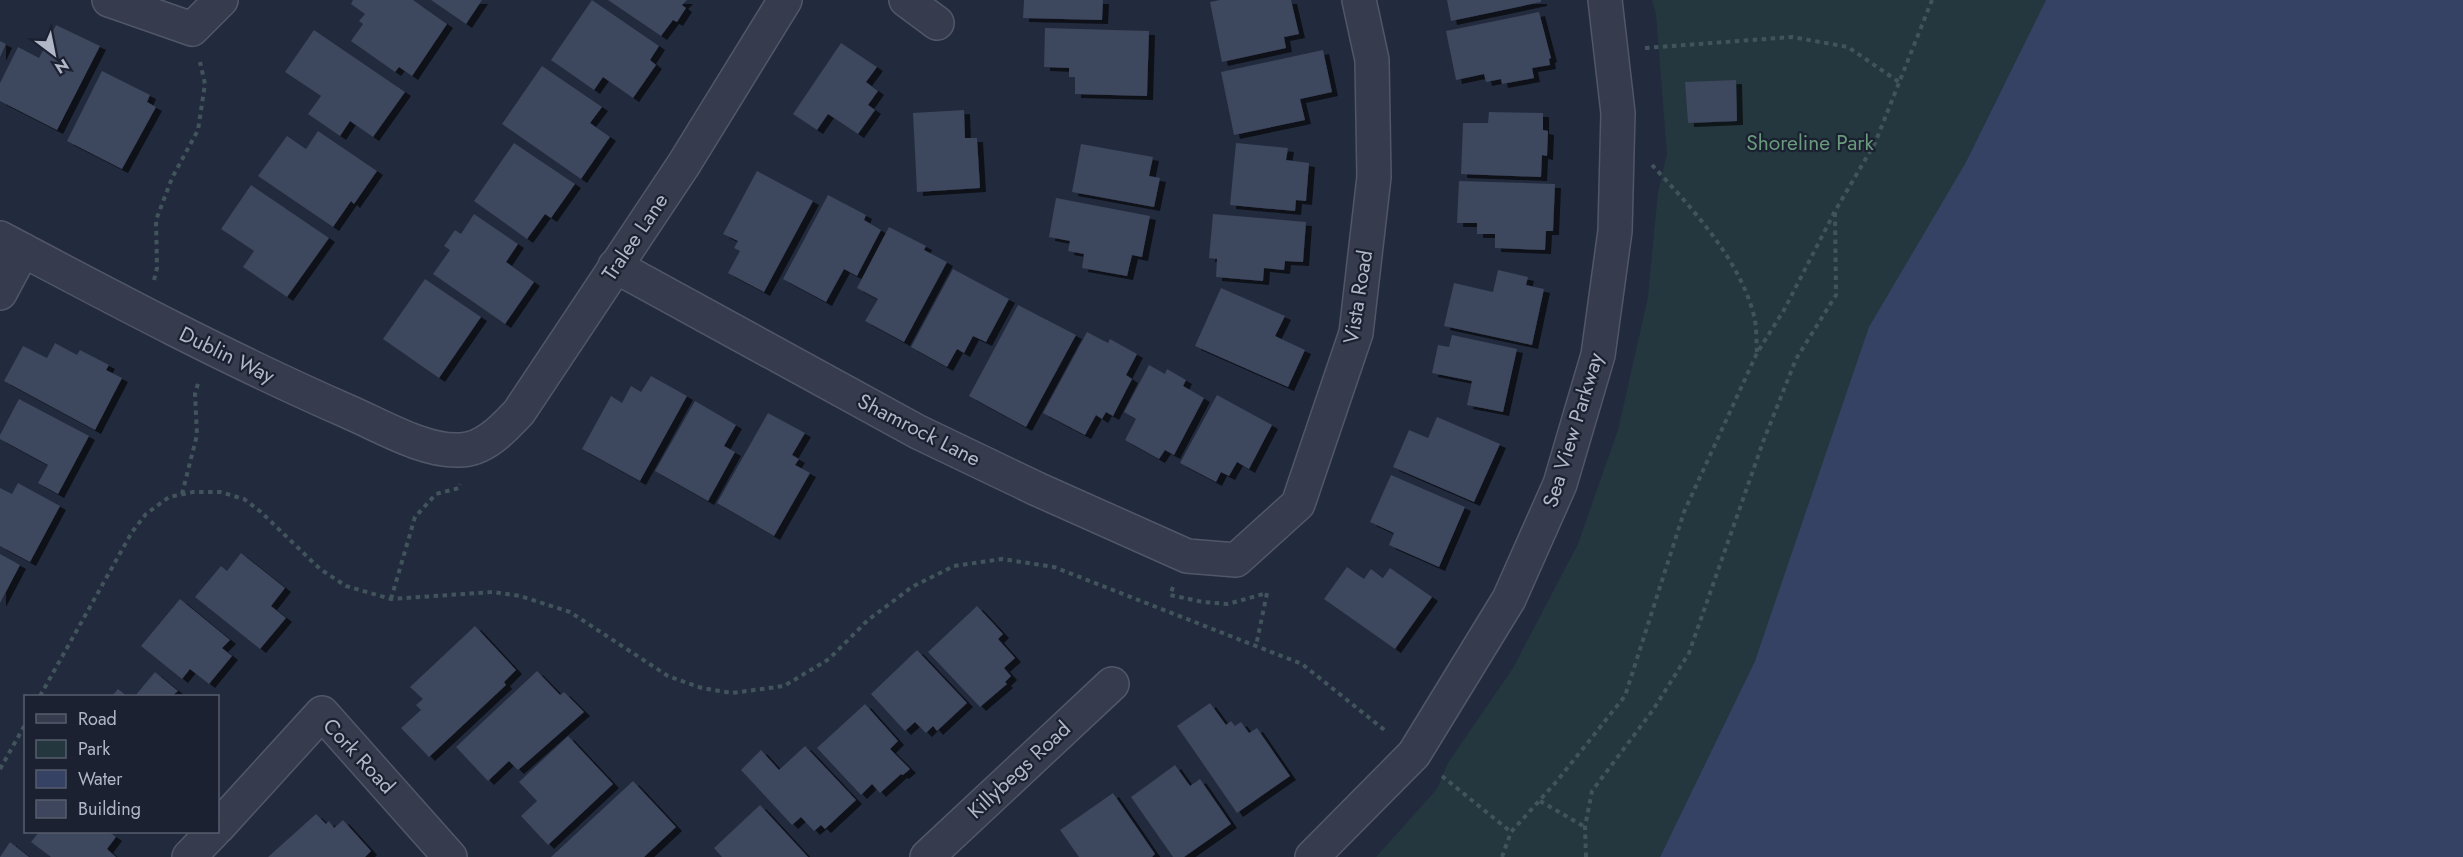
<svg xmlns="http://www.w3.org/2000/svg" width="2463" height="857" font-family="Jost,sans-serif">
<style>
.green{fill:#24373e}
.water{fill:#354264}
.building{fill:#3e465d;filter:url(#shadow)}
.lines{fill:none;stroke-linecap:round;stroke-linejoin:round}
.minor-casing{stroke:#515768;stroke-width:36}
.path{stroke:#42545b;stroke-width:4;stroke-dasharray:4.5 4.5;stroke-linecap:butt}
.minor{stroke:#363c4d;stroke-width:33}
.labels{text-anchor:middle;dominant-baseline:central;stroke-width:4.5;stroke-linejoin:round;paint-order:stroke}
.park-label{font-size:21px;fill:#689a7b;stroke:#1b2131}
.street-label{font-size:21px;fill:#b2b7c8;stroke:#1b2131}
</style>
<defs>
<filter id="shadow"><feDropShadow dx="6" dy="4" stdDeviation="0" flood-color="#0009"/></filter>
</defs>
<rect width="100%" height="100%" fill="#222a3d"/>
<!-- green -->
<path class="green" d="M1652,0H2046L1965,164L1755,661L1660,857H1376L1437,789L1448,763L1513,668L1578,544L1618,430L1648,297L1658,192L1667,154L1656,14Z"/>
<!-- water -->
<path class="water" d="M2046,0H2463V857H1660L1755,661L1869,327L1965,164Z"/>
<!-- building -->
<g class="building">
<path d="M353,0H413L447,24L412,76L399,67L395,72L351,41L363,24L359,21L365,14L351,4Z"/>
<path d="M431,0H482L466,24Z"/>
<path d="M592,0L659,46L650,60L656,65L633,98L603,77L594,90L551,60Z"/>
<path d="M608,0H687L682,5L686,8L677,22L673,20L661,36Z"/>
<path d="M1024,0H1103L1102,20L1023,18Z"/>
<path d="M1220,0H1291L1299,34L1284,37L1286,48L1222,62L1210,2Z"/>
<path d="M1447,0H1541V2L1451,21Z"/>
<path d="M1539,12L1551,58L1549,59L1550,65L1532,68L1534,78L1502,84L1501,79L1486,82L1484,74L1456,80L1446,31Z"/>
<path d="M56,25L100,46L57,130L0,101V83L18,47L39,58Z"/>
<path d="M1045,28L1149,31L1147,96L1075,94V77H1069V68L1044,67Z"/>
<path d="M314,30L405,92L373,137L350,121L340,136L308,114L321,96L285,72Z"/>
<path d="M0,41L6,44L0,57Z"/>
<path d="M841,43L877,67L866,82L878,91L868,105L875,110L858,134L828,114L817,130L793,114Z"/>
<path d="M1323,50L1332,92L1300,99L1305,120L1234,135L1221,72Z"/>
<path d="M542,66L602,107L590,123L610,137L581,179L502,124Z"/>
<path d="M102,71L150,95L147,102L156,107L122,169L67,141Z"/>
<path d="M1736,80L1737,121L1688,123L1685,82Z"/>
<path d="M964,110L965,138H977L980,188L917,192L913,113Z"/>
<path d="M1489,112L1543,113V130L1548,131L1547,156L1542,155L1541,177L1461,174L1463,123H1488Z"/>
<path d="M318,131L377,171L354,204L351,201L333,227L258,176L287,136L306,149Z"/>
<path d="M514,143L575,184L551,218L545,214L527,239L474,201Z"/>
<path d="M1236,143L1288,148L1286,160L1309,163L1306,201L1296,200L1295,211L1230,205Z"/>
<path d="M1081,144L1153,157L1149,176L1160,178L1154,207L1072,192Z"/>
<path d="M757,171L813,201L764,292L728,273L740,251L734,248L738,241L723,234Z"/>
<path d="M1459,181L1555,184L1553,231H1546L1545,250L1495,248V234H1477V223H1457Z"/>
<path d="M251,185L329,238L287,297L243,267L254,251L221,229Z"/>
<path d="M828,195L866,215L864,220L881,230L857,276L844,269L826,302L783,279Z"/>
<path d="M1056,198L1150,216L1142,257L1132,255L1127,276L1082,268L1084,254L1068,251L1070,241L1049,237Z"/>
<path d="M474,214L518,244L506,262L534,282L505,324L433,274L450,250L444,246L455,230L461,234Z"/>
<path d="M1213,214L1306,222L1303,262L1285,261L1284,270L1264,268L1263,281L1216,277L1217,259L1209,258Z"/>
<path d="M889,227L926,246L924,250L947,262L904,342L865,321L878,299L857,288Z"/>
<path d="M953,269L1009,299L986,342L973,336L964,353L957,349L947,367L911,347Z"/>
<path d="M1498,270L1528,277L1526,285L1544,289L1532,345L1444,326L1454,283L1493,292Z"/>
<path d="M425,279L481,317L439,378L383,339Z"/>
<path d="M1221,288L1285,316L1275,336L1305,350L1288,387L1195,346Z"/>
<path d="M1018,305L1076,335L1026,427L969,396Z"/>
<path d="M1087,332L1108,343L1110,339L1137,354L1126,375L1132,379L1113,416L1106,412L1102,419L1096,415L1085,435L1043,413Z"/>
<path d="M1452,335L1517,349L1503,412L1467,405L1472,381L1432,373L1438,345L1449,347Z"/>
<path d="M55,343L77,355L80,350L109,365L106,370L122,378L95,430L4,381L23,346L47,358Z"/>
<path d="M1149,365L1165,374L1167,369L1186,380L1183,386L1204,398L1174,455L1165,450L1159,459L1125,440L1136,419L1124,412Z"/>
<path d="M651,376L687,396L640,481L582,449L611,396L622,403L631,386L641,392Z"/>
<path d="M1217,395L1272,425L1249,469L1237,462L1229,476L1221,472L1216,482L1180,463Z"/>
<path d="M19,399L89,436L58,494L38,483L48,465L0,439V435Z"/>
<path d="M695,401L736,425L724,446L735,452L708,501L655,471Z"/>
<path d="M768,413L805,433L792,455L799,459L795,465L810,473L774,536L717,503Z"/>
<path d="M1437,417L1500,444L1474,502L1393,467L1409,430L1428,438Z"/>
<path d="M1391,475L1465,507L1439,567L1389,545L1394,533L1370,522Z"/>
<path d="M18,483L60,506L30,562L0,546V488L12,494Z"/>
<path d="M241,553L285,588L271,606L286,618L260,649L195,597L221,566L227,571Z"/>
<path d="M0,554L20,565L0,603Z"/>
<path d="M1347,567L1364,579L1371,569L1383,578L1390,568L1432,597L1395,649L1324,599Z"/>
<path d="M180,599L230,640L222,648L232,656L209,684L190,669L182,679L141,646Z"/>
<path d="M977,606L1003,634L998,639L1015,658L1004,668L1011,676L1005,682L1007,684L980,707L928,652Z"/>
<path d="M475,626L516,670L504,682L506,685L429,757L401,728L421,710L416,705L423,699L410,687Z"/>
<path d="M917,650L967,703L937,731L933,726L926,733L915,722L905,731L871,694Z"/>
<path d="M537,671L560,695L564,692L584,712L518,770L509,761L488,781L456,747Z"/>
<path d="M155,672L178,691L172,696H135Z"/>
<path d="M118,689L127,696H112Z"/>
<path d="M1210,703L1226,725L1231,721L1235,726L1241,722L1249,733L1257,728L1290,776L1237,813L1177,726Z"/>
<path d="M865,704L898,741L890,749L910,769L903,775L901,774L880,793L872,784L861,795L817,748Z"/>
<path d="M568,736L613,784L548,845L521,816L537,801L519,782Z"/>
<path d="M805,746L856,800L825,829L821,825L814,831L801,817L792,825L741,770L761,750L779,770Z"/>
<path d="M1175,765L1190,786L1200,779L1231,824L1184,857H1173L1131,797Z"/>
<path d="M633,781L676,827L644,857H551Z"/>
<path d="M1113,793L1155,854L1152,857H1079L1060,830Z"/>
<path d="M760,805L808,857H722L714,848Z"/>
<path d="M316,814L326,824L329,821L334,828L343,820L371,851L365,857H268Z"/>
<path d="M39,832H109L116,837L107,849L116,857H51L31,842Z"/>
<path d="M10,842L29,857H0Z"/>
</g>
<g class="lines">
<!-- minor casing -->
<g class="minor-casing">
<g id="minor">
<path d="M109,0L192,29L221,0"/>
<path d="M906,0L937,23"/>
<path d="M0,238C115,299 230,360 349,412C381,426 425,452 460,450C484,450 504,428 519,412L684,164L785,0"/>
<path d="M615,266L918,432L1037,489L1187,556L1236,560L1298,504L1356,333L1374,177L1372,60L1359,0"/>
<path d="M0,293L23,250"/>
<path d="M218,827L322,713L450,857"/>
<path d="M189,857L213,832"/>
<path d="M927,857L1112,684"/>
<path d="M1312,857L1414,754L1509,599L1560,484L1598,355L1615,231L1618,113L1605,0"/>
</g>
</g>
<!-- path -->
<g class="path">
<path d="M1645,48L1792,37L1848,47L1899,82"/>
<path d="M1652,165C1690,206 1740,259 1754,316C1757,327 1756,340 1757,352"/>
<path d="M154,280L157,268L156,220L172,178L198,130L205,84L200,62"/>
<path d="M182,494L197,435L195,394L199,380"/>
<path d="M1173,587L1170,595L1203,602L1228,604L1267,593L1256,646"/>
<path d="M391,599L415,517L436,494L459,488L460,484"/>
<path d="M40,696L132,532L146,514L169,497L193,492H220L244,499L261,512L320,569L346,586L391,599L493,592L520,596L570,612L668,676L702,688L732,693L784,686L829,659L868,620L912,587L954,566L1002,559L1054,567L1302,664L1387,732"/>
<path d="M0,769L26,723"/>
<path d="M1442,776L1511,832"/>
<path d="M1540,801L1585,827"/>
<path d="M1502,857L1511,832L1557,781L1625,696L1684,512L1757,353L1784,310L1835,211L1875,143L1932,0"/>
<path d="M1586,857L1585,827L1592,791L1653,710L1689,653L1763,442L1796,359L1836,295L1835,212"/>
</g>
<!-- minor -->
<use href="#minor" class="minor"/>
</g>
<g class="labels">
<!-- park labels -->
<g class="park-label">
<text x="1810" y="143">Shoreline Park</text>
</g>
<!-- street labels -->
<g class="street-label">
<text transform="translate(635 237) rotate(-56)">Tralee Lane</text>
<text transform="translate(1358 297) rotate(-81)">Vista Road</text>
<text transform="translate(227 355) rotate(26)">Dublin Way</text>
<text transform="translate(919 430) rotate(27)">Shamrock Lane</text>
<text transform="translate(1573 430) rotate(-73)">Sea View Parkway</text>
<text transform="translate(359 756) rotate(47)">Cork Road</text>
<text transform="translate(1019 770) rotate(-43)">Killybegs Road</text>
</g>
</g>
<!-- legend -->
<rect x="24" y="695" width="195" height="138" fill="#1b2131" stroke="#575d6d" stroke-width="1.5"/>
<rect x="36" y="714" width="30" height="9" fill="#363c4d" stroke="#575d6d" stroke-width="1.5"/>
<text x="78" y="725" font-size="18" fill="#b2b7c8">Road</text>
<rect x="36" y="740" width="30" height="18" fill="#24373e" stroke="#575d6d" stroke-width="1.5"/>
<text x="78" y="755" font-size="18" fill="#b2b7c8">Park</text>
<rect x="36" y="770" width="30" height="18" fill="#354264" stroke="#575d6d" stroke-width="1.5"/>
<text x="78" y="785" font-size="18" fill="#b2b7c8">Water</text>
<rect x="36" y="800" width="30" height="18" fill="#3e465d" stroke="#575d6d" stroke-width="1.5"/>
<text x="78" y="815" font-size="18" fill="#b2b7c8">Building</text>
<!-- north arrow -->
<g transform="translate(54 54) rotate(148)" stroke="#1b2131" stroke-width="4.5" paint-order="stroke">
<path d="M0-4.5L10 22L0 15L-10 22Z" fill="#b2b7c8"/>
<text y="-9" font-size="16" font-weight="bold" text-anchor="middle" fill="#b2b7c8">N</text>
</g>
</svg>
